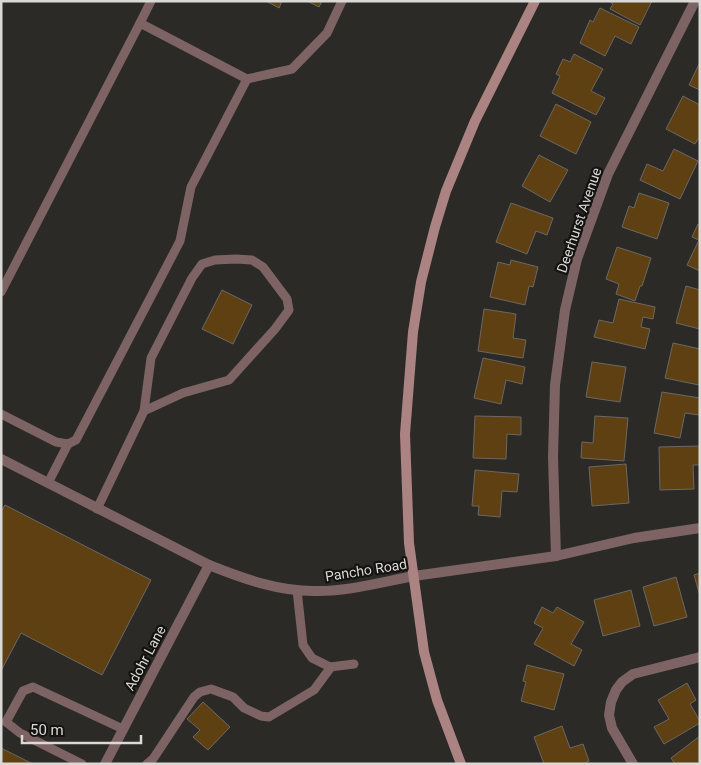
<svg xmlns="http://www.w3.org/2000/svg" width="701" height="765" font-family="Roboto,sans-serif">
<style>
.building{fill:#5f4012;stroke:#6b6863}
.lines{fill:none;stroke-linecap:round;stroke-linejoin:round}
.service{stroke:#7d6363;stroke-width:9}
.minor{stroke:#7d6363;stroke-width:10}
.tertiary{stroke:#7d6363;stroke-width:10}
.secondary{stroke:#ab8382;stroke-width:10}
.labels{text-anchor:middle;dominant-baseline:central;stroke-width:4.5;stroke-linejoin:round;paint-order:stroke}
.street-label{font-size:14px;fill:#dad9d6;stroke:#141311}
</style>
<rect width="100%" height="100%" fill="#2c2a26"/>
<!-- building -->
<g class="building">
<path d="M266,1H282L279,8Z"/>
<path d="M307,1H322L319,7Z"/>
<path d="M609,1H652L640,25L610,9L613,4Z"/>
<path d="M600,8L639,27L631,44L615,36L605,56L580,43L590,20L593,22Z"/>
<path d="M574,54L603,69L591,91L605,98L596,115L552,93L560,76L556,74L563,59L570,62Z"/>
<path d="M700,62V90L689,85Z"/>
<path d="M683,96L700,105V136L695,144L666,129Z"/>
<path d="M556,104L591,122L576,154L540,136Z"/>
<path d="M674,149L698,161L680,199L640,180L647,164L663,171Z"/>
<path d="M539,155L568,170L550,202L522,186Z"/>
<path d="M639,193L669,203L657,239L622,227L629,206L634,208Z"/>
<path d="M511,203L553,218L547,235L536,231L527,254L496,242Z"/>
<path d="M698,224L700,225V271L687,265L699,240L692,237Z"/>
<path d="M617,247L651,258L642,286H640L635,301L616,294L619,284L606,279Z"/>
<path d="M511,260L538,267L533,287L529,286L525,305L490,297L498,262L510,265Z"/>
<path d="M686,286L700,290V329L676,323Z"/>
<path d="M222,290L252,305L233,344L202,329Z"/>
<path d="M619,299L655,307L653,319L643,317L641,327L650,329L645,349L594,337L599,320L613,323Z"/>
<path d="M484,309L516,314L513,338L526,340L523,358L478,351Z"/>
<path d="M673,343L700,349V381L699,385L665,378Z"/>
<path d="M483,358L525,367L522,384L506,380L501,404L474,398Z"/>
<path d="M592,362L626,367L620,402L586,397Z"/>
<path d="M662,392L700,398L699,415L685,413L680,438L654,433Z"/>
<path d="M475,416L521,417V435L507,434L506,459L473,458Z"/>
<path d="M595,416L628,418L624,461L581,458L582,442L593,443Z"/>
<path d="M700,446V465H693L694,489L660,490L659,447Z"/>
<path d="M626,464L629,503L592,506L589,467Z"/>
<path d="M475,470L519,474L517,492L502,491L500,517L478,515L479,506H472Z"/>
<path d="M5,505L151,580L102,675L21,633L1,671V512Z"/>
<path d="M700,573V596L694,575Z"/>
<path d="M676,577L687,617L654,626L643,587Z"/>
<path d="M631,590L640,626L603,636L594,600Z"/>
<path d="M542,607L553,613L557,607L584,622L571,644L582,650L574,666L534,644L543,628L534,623Z"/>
<path d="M527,665L564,674L554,710L521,701L526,682L523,681Z"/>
<path d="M687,683L696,700L690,704L700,721V723L664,744L654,727L669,719L658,700Z"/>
<path d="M203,702L230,727L208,750L193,737L200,730L187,719Z"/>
<path d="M562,726L570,748L583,744L589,761L583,764H544L534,737Z"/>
<path d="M700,736V764H675L671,758Z"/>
<path d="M1,748L33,764H1Z"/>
</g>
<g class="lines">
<!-- service -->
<g class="service">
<path d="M140,23L151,1"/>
<path d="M1,292L140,23L247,79L292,69L327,33L342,1"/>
<path d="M1,414L56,442L68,444L76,440L180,241L191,187L247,79"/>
<path d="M48,483L68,444"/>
<path d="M97,509L144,411L183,393L229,380L275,329L289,310L287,299L263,267L252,260L236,259L215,260L202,264L192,278L151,358L144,411"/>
<path d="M297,590L303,645L312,658L330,667L354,664"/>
<path d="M82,764L20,733L6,722L23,691L33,687L123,729"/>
<path d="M147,764L153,759L194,697L200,692L211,689L233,697L244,708L261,716L269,717L314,690L331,667"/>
</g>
<!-- minor -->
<g class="minor">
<path d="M1,459L209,565C244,579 280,592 318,591C350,591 382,582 414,576"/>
<path d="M556,556L553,457L555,385L565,310L577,259L608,174L695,1"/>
<path d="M633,764L612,728L609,715L611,702L616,690L622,682L633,674L700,657"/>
</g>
<!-- tertiary -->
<g class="tertiary">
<path d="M414,576L556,556L634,538L700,528"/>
<path d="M105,764L209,565"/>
</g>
<!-- secondary -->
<path class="secondary" d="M461,764L437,700L424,652L409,543L405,434L413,332L421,282L435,227L446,191L475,121L535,1"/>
</g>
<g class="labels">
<!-- street labels -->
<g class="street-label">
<text transform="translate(579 220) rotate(-71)">Deerhurst Avenue</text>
<text transform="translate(366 570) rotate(-9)">Pancho Road</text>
<text transform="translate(145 658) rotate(-62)">Adohr Lane</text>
</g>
</g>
<!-- border -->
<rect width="701" height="765" fill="none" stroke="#dad9d6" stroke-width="5"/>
<!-- scale -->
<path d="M22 735v8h119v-8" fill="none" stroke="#dad9d6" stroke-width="2.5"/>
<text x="30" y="735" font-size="15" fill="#dad9d6" stroke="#141311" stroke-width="4" paint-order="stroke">50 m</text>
</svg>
